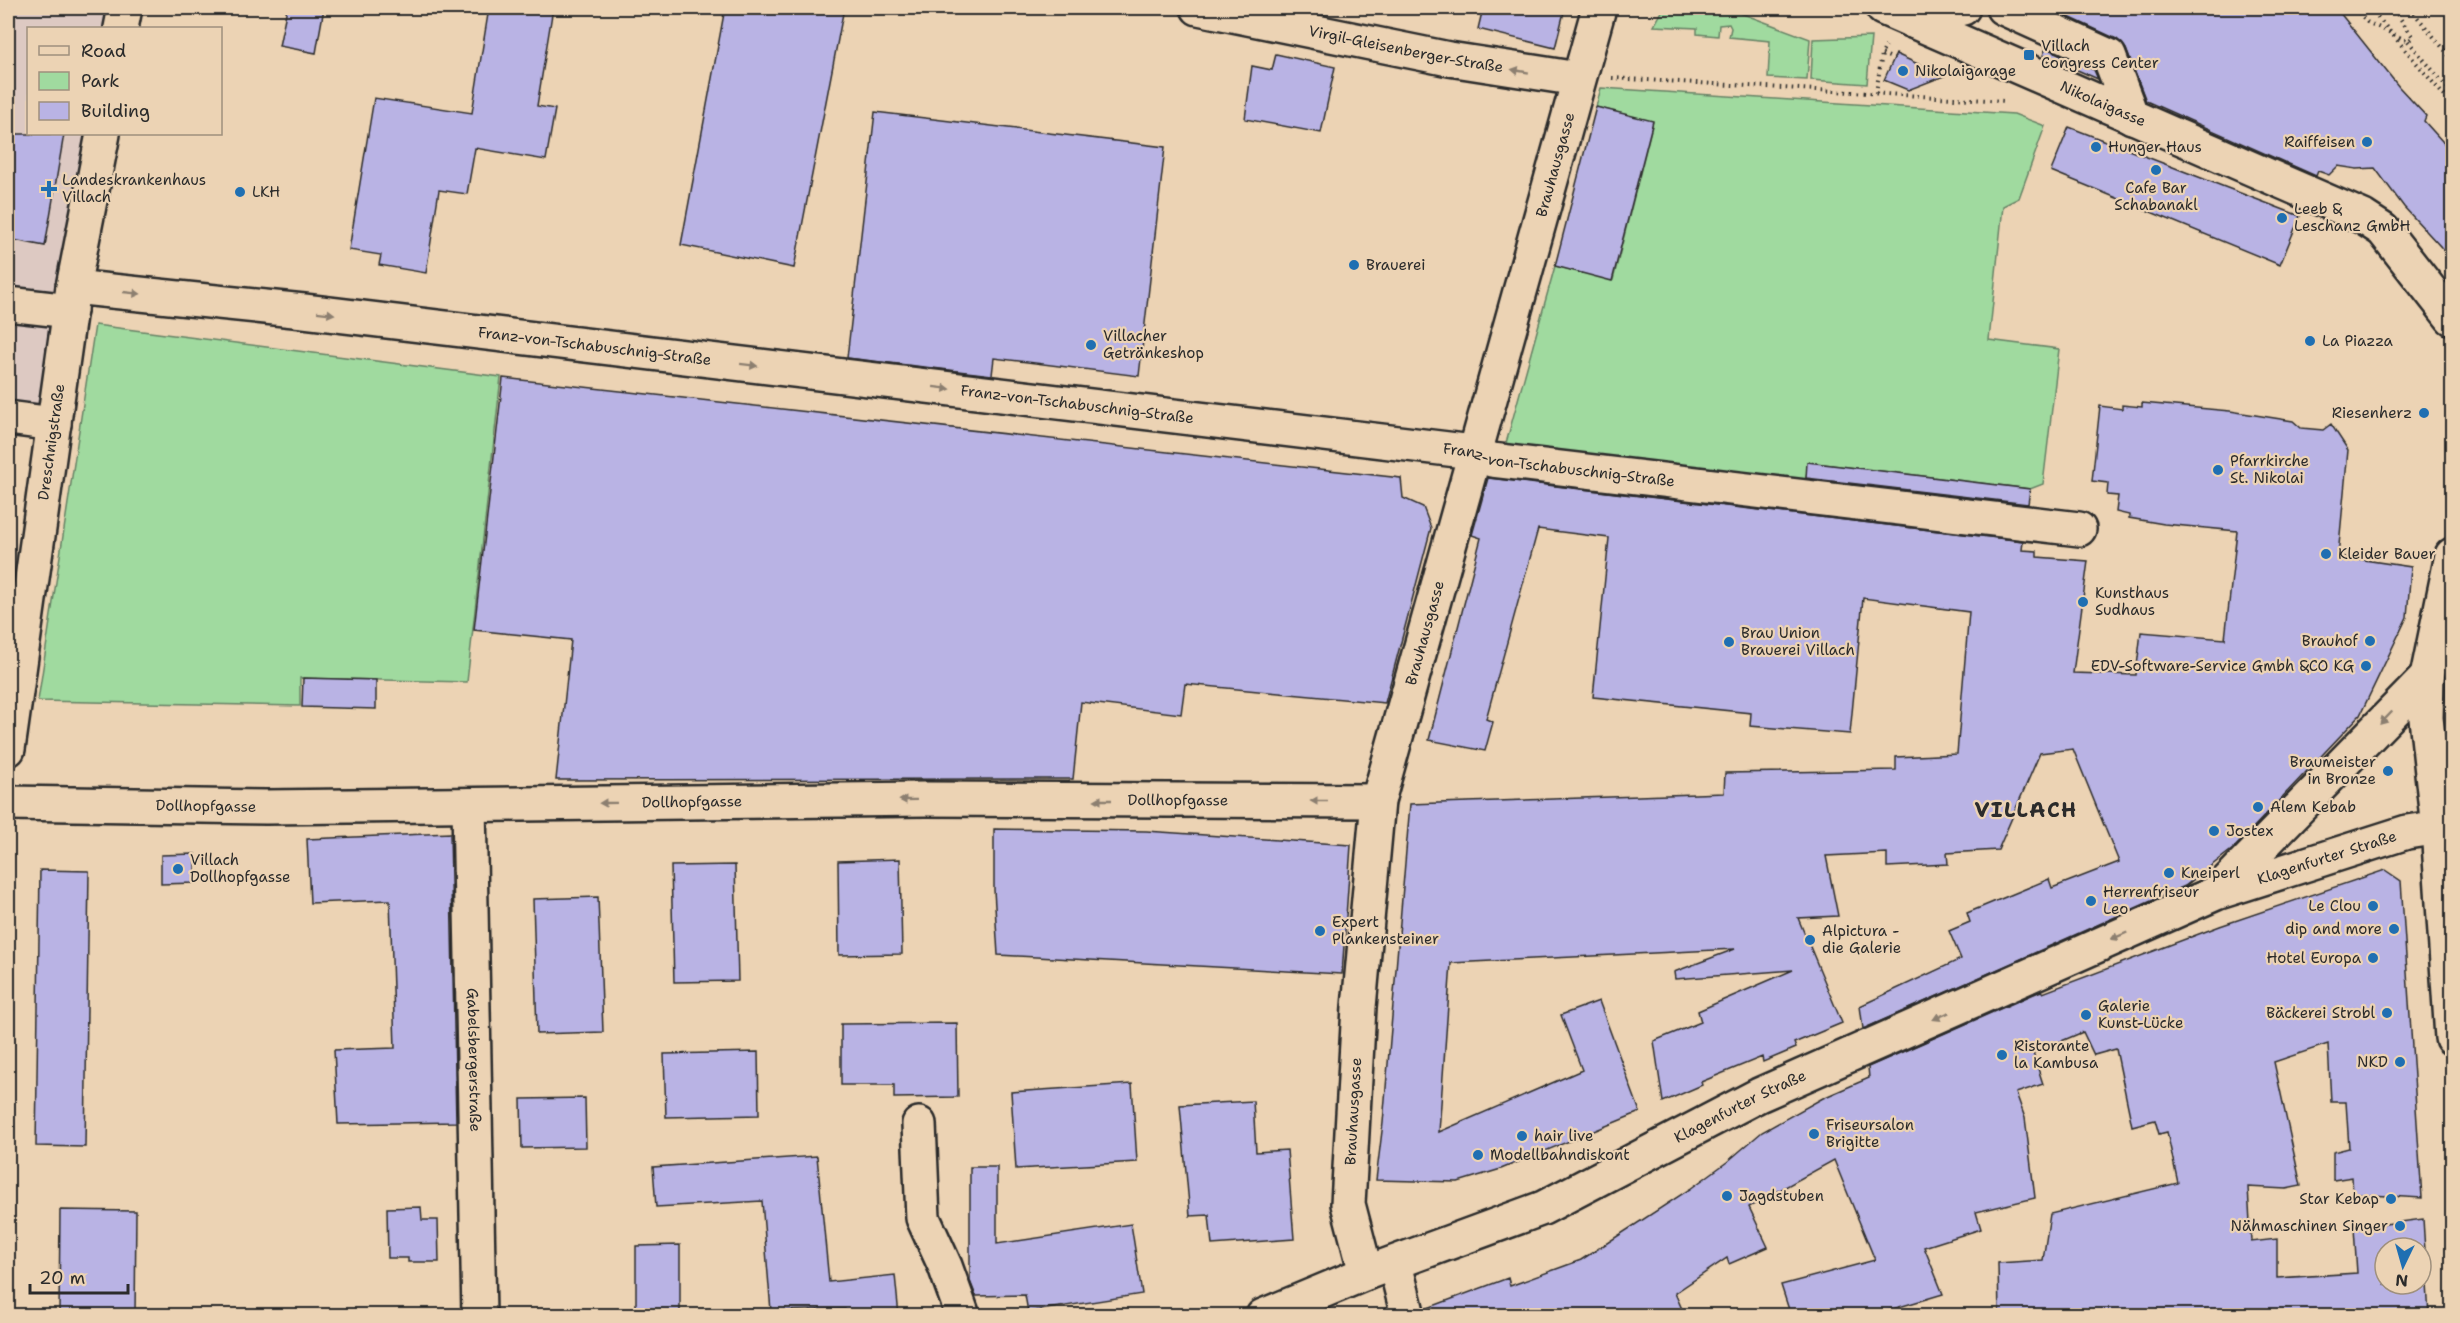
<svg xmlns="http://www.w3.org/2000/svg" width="2460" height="1323" font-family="'Shantell Sans',sans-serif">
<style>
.built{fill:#ddc9c2}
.green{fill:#a0da9f;stroke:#668265;stroke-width:1.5}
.building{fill:#b9b3e4;stroke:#2b2b2b;stroke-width:1.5;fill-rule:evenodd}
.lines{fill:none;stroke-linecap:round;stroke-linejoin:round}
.minor-casing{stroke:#2b2b2b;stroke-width:38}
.path{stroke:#2b2b2b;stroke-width:4;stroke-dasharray:1.5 4.5;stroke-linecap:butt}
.minor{stroke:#ecd3b4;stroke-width:33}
.oneway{fill:#8c7f70}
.poi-dot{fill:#1f6fb2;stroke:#ecd3b4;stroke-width:2}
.labels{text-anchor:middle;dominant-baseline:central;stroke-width:4.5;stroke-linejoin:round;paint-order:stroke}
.poi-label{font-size:15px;fill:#2b2b2b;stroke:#ecd3b4;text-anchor:start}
.street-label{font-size:15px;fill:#2b2b2b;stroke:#ecd3b4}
.district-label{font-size:21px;font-weight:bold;letter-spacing:1.5px;fill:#2b2b2b;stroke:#ecd3b4}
</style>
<rect width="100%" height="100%" fill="#ecd3b4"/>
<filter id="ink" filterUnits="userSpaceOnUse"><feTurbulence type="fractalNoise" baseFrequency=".0167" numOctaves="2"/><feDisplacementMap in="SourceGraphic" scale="12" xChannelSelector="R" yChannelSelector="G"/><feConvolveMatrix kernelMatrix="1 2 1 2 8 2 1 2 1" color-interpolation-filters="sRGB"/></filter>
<g filter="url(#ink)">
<!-- built -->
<path class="built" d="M8,8H111L109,28H28V134H96L56,415L8,408Z"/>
<!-- green -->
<g class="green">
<path d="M1664,8H1727L1810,39L1807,80L1768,78L1770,41L1729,37L1731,28L1729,24L1719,25L1718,36L1697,34V28L1654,26Z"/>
<path d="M1871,37L1867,84L1811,80L1813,39Z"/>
<path d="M1601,88L2014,114L2045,126L2019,198L2003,206L1989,340L2059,349L2043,484L2030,489L1808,462L1805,488L1503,454L1555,266L1613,280L1653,122L1596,107Z"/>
<path d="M95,325L501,377L467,682L300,678V706L38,701Z"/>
</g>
<!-- building -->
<g class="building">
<path d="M287,8H324L316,53L279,46Z"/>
<path d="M489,8H553L537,106L555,109L546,160L475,148L467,194L439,190L426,273L379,265L381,255L349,250L374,98L472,113Z"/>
<path d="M725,8H844L794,268L681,245Z"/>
<path d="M1483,8H1565L1555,48L1478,29Z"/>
<path d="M2063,8H2336L2399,87L2426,116L2424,121L2452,152V259L2404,207L2375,168L2357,169L2338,166L2329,175L2318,171L2316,176L2146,101L2126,49L2117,39L2060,13Z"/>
<path d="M2046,48L2094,70L2098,79L2043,55Z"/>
<path d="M1276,54L1335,67L1321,133L1245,119L1252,66L1272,70Z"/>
<path d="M1896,54L1944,76L1908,90L1884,80Z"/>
<path d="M1596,107L1653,121L1612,281L1555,266Z"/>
<path d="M875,112L1165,147L1139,376L994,358L992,375L847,358Z"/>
<path d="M2069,127L2300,216L2280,265L2051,171Z"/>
<path d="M8,134H64L45,246L8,239Z"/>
<path d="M503,378L1401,478L1403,498L1423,507L1431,528L1385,703L1185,684L1181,714L1081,702L1073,779L556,780L571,640L474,630Z"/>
<path d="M2142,403L2230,411L2293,421L2301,428L2323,430L2331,424L2348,450L2338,556L2411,567L2407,617L2360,715L2234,848L2185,886L1863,1029L1860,1006L1961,959L1949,931L1970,922L1967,913L2049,879L2052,888L2119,862L2073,749L2040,753L1998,850L1947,853L1948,864L1887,867V853L1826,856L1838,916L1798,918L1842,1023L1794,1043L1796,1048L1763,1062L1762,1057L1701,1082L1702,1085L1663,1102L1654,1041L1701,1022L1698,1011L1793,970L1675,979L1674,972L1735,949L1451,963L1439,1132L1582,1070L1561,1015L1599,1001L1640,1112L1501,1169L1458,1182L1376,1180L1383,1123L1410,804L1724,793L1725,773L1896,770V757L1957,754L1969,612L1863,598L1850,734L1750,726L1751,713L1593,697L1609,538L1538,529L1486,719L1493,722L1485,751L1429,740L1481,538L1472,535L1488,478L2023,541L2022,550L2037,551V557L2088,561L2073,673L2136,675L2141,632L2225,639L2237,531L2164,524L2129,518V515L2116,512L2118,496L2107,495L2108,483L2092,481L2100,406L2122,409V405L2142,407Z"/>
<path d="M1807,462L2030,489L2028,504L1806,478Z"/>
<path d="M303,678L376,680V709L302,707Z"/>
<path d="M994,829L1146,831L1351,845L1342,974L998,955L994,890Z"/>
<path d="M450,833L456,1122L338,1124L334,1050L395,1048L390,900L310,903L307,839Z"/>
<path d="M195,854V883L161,884V855Z"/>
<path d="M900,859L902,954L839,955L838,861Z"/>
<path d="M735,865L738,981L674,982L671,866Z"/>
<path d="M40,870L89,871L85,1147L36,1146Z"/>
<path d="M2385,870L2401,881L2422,1198L2353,1194L2352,1177L2333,1180V1152L2349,1148L2346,1102H2331L2328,1044L2274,1062L2301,1186L2286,1189L2248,1187L2251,1242L2277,1239V1278L2357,1273L2354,1228L2423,1219L2429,1316H1999L1998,1263L2043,1260L2050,1214L2178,1183L2167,1132L2159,1134L2155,1120L2132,1126L2116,1049L2094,1055L2083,1032L2033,1053L2043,1084L2016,1093L2025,1118L2035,1198L1976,1212L1981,1229L1924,1247L1943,1294L1869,1316H1791L1781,1285L1875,1260L1834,1160L1749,1207L1768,1247L1729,1264L1727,1258L1675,1293L1685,1316H1426L1425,1309L1508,1278L1510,1286L1581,1260L1690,1189L1727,1162L1762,1132L1823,1098L1869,1078L1868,1067L2041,991L2043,993L2220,926ZM2385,1248H2421V1284H2385Z"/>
<path d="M598,897L603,1032L537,1034L533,899Z"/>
<path d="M957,1023L958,1097L894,1098V1085H841V1024Z"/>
<path d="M758,1052L759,1115L666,1117L664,1054Z"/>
<path d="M1132,1084L1137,1162L1016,1169L1011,1092Z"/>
<path d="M585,1098L586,1147L522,1148L521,1099Z"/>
<path d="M1253,1101L1256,1152L1287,1150L1294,1239L1212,1245L1209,1215L1190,1216L1180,1105Z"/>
<path d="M817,1156L829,1282L895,1275L899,1316H846L845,1309L771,1311L762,1201L656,1207L653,1167Z"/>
<path d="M970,1167H997V1244L1131,1224L1142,1294L1028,1312L1025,1295L976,1296L970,1281Z"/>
<path d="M421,1207L422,1220H438L439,1262H408V1258H388L387,1208Z"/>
<path d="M60,1210L136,1211L135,1316H59Z"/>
<path d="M680,1245V1316H636V1246Z"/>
</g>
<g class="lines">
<!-- minor casing -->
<g class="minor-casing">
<g id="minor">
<path id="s1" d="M1198,8L1449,59L1578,79"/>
<path id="s2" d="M1883,8L2363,217L2383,230L2452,318"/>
<path d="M2003,8L2109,56L2132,117"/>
<path d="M1912,21L1963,8"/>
<path d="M121,28L125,8"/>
<path id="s3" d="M73,287L304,311L1473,452L1492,460L2079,529"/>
<path d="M8,304L70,311"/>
<path d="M8,418L54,424"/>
<path d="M2452,555L2427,677L2426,718L2438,828L2452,1038"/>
<path id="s4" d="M8,749L73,287L103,134"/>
<path id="s5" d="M8,803L266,807L926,799L1378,801"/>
<path id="s6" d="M469,805L479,1316"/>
<path d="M2219,890L2427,677"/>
<path d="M919,1124L923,1218L945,1266L963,1316"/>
<path d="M1395,1264L1408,1316"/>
<path id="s7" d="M1366,1273L1348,1204L1359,1007L1378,801L1599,8"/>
<path id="s8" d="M1263,1316L1366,1273L1543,1208L1759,1095L2216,893L2407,832L2452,825"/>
</g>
</g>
<!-- path -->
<g class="path">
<path d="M2355,8L2367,22L2408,41L2413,37L2393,8"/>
<path d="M2370,8L2452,105"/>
<path d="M2410,8L2452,59"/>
<path d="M2408,41L2452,93"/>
<path d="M1882,54L1894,59"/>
<path d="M1918,69L1938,74"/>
<path d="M1612,78L2005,101"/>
<path d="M1876,93L1882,54L1886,46"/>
</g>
<!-- minor -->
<use href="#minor" class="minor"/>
</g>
<!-- one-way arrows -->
<defs><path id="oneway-solid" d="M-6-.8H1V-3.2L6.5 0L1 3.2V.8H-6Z" transform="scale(1.5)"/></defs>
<g class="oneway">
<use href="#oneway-solid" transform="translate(1520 71) rotate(-170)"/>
<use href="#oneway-solid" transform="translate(132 293) rotate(6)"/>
<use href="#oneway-solid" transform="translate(326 313) rotate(7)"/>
<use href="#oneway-solid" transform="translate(749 365) rotate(7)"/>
<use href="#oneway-solid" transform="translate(942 388) rotate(7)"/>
<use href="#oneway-solid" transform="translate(2386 718) rotate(134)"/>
<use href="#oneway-solid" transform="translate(908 800) rotate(179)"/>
<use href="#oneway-solid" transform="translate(1103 800) rotate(-180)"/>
<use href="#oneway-solid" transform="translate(1319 801) rotate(-180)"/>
<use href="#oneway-solid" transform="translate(608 803) rotate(179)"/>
<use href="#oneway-solid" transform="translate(2119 936) rotate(157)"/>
<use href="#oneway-solid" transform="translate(1941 1016) rotate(156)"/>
</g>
</g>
<!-- markers -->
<g class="poi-dot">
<rect x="2023" y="49" width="12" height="12" rx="3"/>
<circle cx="1903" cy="71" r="6"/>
<circle cx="2367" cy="142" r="6"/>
<circle cx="2096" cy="147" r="6"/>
<circle cx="2156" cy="170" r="6"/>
<path d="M46 180h6v6h6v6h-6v6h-6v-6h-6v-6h6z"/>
<circle cx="240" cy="192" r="6"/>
<circle cx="2282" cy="218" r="6"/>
<circle cx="1354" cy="265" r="6"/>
<circle cx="2310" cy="341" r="6"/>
<circle cx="1091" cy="345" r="6"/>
<circle cx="2424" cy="413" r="6"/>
<circle cx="2218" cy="470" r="6"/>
<circle cx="2326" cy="554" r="6"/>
<circle cx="2083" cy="602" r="6"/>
<circle cx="2370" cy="641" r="6"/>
<circle cx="1729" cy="642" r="6"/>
<circle cx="2366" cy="666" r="6"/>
<circle cx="2388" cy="771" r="6"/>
<circle cx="2258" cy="807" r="6"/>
<circle cx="2214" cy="831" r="6"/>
<circle cx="178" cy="869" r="6"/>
<circle cx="2169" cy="873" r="6"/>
<circle cx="2091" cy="901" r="6"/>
<circle cx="2373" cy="906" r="6"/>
<circle cx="2394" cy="929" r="6"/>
<circle cx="1320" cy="931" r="6"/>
<circle cx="1810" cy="940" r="6"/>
<circle cx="2373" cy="958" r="6"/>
<circle cx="2387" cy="1013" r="6"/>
<circle cx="2086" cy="1015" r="6"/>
<circle cx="2002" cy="1055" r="6"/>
<circle cx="2400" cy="1062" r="6"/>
<circle cx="1814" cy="1134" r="6"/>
<circle cx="1522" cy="1136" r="6"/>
<circle cx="1478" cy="1155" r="6"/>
<circle cx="1727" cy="1196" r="6"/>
<circle cx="2391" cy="1199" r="6"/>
<circle cx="2400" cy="1226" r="6"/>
</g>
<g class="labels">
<!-- poi labels -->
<g class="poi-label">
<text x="2041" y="46">Villach<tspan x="2041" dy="17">Congress Center</tspan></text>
<text x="1915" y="71">Nikolaigarage</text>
<text x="2355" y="142" text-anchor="end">Raiffeisen</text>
<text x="2108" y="147">Hunger Haus</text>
<text x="62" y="180">Landeskrankenhaus<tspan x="62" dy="17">Villach</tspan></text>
<text x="2156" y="188" text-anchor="middle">Cafe Bar<tspan x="2156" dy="17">Schabanakl</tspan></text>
<text x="252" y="192">LKH</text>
<text x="2294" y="209">Leeb &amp;<tspan x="2294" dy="17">Leschanz GmbH</tspan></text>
<text x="1366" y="265">Brauerei</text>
<text x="1103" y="336">Villacher<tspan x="1103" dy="17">Getränkeshop</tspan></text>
<text x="2322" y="341">La Piazza</text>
<text x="2412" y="413" text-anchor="end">Riesenherz</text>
<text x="2230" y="461">Pfarrkirche<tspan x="2230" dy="17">St. Nikolai</tspan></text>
<text x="2338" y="554">Kleider Bauer</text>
<text x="2095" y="593">Kunsthaus<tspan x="2095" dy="17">Sudhaus</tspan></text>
<text x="1741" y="633">Brau Union<tspan x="1741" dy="17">Brauerei Villach</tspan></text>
<text x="2358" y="641" text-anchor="end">Brauhof</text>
<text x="2354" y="666" text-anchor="end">EDV-Software-Service Gmbh &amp;CO KG</text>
<text x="2376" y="762" text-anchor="end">Braumeister<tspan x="2376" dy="17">in Bronze</tspan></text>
<text x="2270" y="807">Alem Kebab</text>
<text x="2226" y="831">Jostex</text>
<text x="190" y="860">Villach<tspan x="190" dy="17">Dollhopfgasse</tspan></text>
<text x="2181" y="873">Kneiperl</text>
<text x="2103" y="892">Herrenfriseur<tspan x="2103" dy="17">Leo</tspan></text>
<text x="2361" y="906" text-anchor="end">Le Clou</text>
<text x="1332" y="922">Expert<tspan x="1332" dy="17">Plankensteiner</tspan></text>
<text x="2382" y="929" text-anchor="end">dip and more</text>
<text x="1822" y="931">Alpictura -<tspan x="1822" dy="17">die Galerie</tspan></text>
<text x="2361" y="958" text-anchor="end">Hotel Europa</text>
<text x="2098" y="1006">Galerie<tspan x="2098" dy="17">Kunst-Lücke</tspan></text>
<text x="2375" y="1013" text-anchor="end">Bäckerei Strobl</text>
<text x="2014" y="1046">Ristorante<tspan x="2014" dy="17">la Kambusa</tspan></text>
<text x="2388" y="1062" text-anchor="end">NKD</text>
<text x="1826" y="1125">Friseursalon<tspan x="1826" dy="17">Brigitte</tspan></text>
<text x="1534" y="1136">hair live</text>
<text x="1490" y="1155">Modellbahndiskont</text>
<text x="1739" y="1196">Jagdstuben</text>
<text x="2379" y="1199" text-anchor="end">Star Kebap</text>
<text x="2388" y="1226" text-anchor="end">Nähmaschinen Singer</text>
</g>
<!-- street labels -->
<g class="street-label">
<text stroke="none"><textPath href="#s1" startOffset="212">Virgil-Gleisenberger-Straße</textPath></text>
<text stroke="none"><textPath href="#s2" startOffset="240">Nikolaigasse</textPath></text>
<text stroke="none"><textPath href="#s7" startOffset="1136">Brauhausgasse</textPath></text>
<text stroke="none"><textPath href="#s3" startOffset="525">Franz-von-Tschabuschnig-Straße</textPath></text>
<text stroke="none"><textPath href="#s3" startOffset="1011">Franz-von-Tschabuschnig-Straße</textPath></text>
<text stroke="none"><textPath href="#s4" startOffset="310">Dreschnigstraße</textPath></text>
<text stroke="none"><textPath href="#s3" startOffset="1497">Franz-von-Tschabuschnig-Straße</textPath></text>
<text stroke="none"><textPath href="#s7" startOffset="650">Brauhausgasse</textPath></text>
<text stroke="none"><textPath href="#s5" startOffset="1170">Dollhopfgasse</textPath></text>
<text stroke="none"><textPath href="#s5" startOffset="684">Dollhopfgasse</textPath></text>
<text stroke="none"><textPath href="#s5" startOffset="198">Dollhopfgasse</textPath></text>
<text stroke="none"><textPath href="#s8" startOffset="1160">Klagenfurter Straße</textPath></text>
<text stroke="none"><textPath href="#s6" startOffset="255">Gabelsbergerstraße</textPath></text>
<text stroke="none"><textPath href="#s8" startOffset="522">Klagenfurter Straße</textPath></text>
<text stroke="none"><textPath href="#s7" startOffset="164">Brauhausgasse</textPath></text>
</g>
<!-- district labels -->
<g class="district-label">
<text x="2026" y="810">VILLACH</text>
</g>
</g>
<!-- margin -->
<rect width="2460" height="1323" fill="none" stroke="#ecd3b4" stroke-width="30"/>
<rect x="15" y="15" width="2430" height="1293" fill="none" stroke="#2b2b2b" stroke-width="2" filter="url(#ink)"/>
<!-- legend -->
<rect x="27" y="27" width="195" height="108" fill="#ecd3b4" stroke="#9f907d" stroke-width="1.5"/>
<rect x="39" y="46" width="30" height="9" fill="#ecd3b4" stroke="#9f907d" stroke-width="1.5"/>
<text x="81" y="57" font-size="18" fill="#2b2b2b">Road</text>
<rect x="39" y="72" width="30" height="18" fill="#a0da9f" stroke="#9f907d" stroke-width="1.5"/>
<text x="81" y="87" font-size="18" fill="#2b2b2b">Park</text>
<rect x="39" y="102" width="30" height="18" fill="#b9b3e4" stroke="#9f907d" stroke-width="1.5"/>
<text x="81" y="117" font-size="18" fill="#2b2b2b">Building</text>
<!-- north arrow -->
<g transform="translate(2403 1266) rotate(185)"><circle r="28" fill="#ecd3b4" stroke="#9f907d" stroke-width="1.5"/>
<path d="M0-4.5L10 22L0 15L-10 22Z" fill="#1f6fb2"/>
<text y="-9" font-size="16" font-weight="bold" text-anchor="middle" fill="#2b2b2b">N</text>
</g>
<!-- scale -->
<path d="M30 1284v9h98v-9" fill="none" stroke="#2b2b2b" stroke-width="3"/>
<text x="39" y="1284" font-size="18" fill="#2b2b2b" stroke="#ecd3b4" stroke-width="4.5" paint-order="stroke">20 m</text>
</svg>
